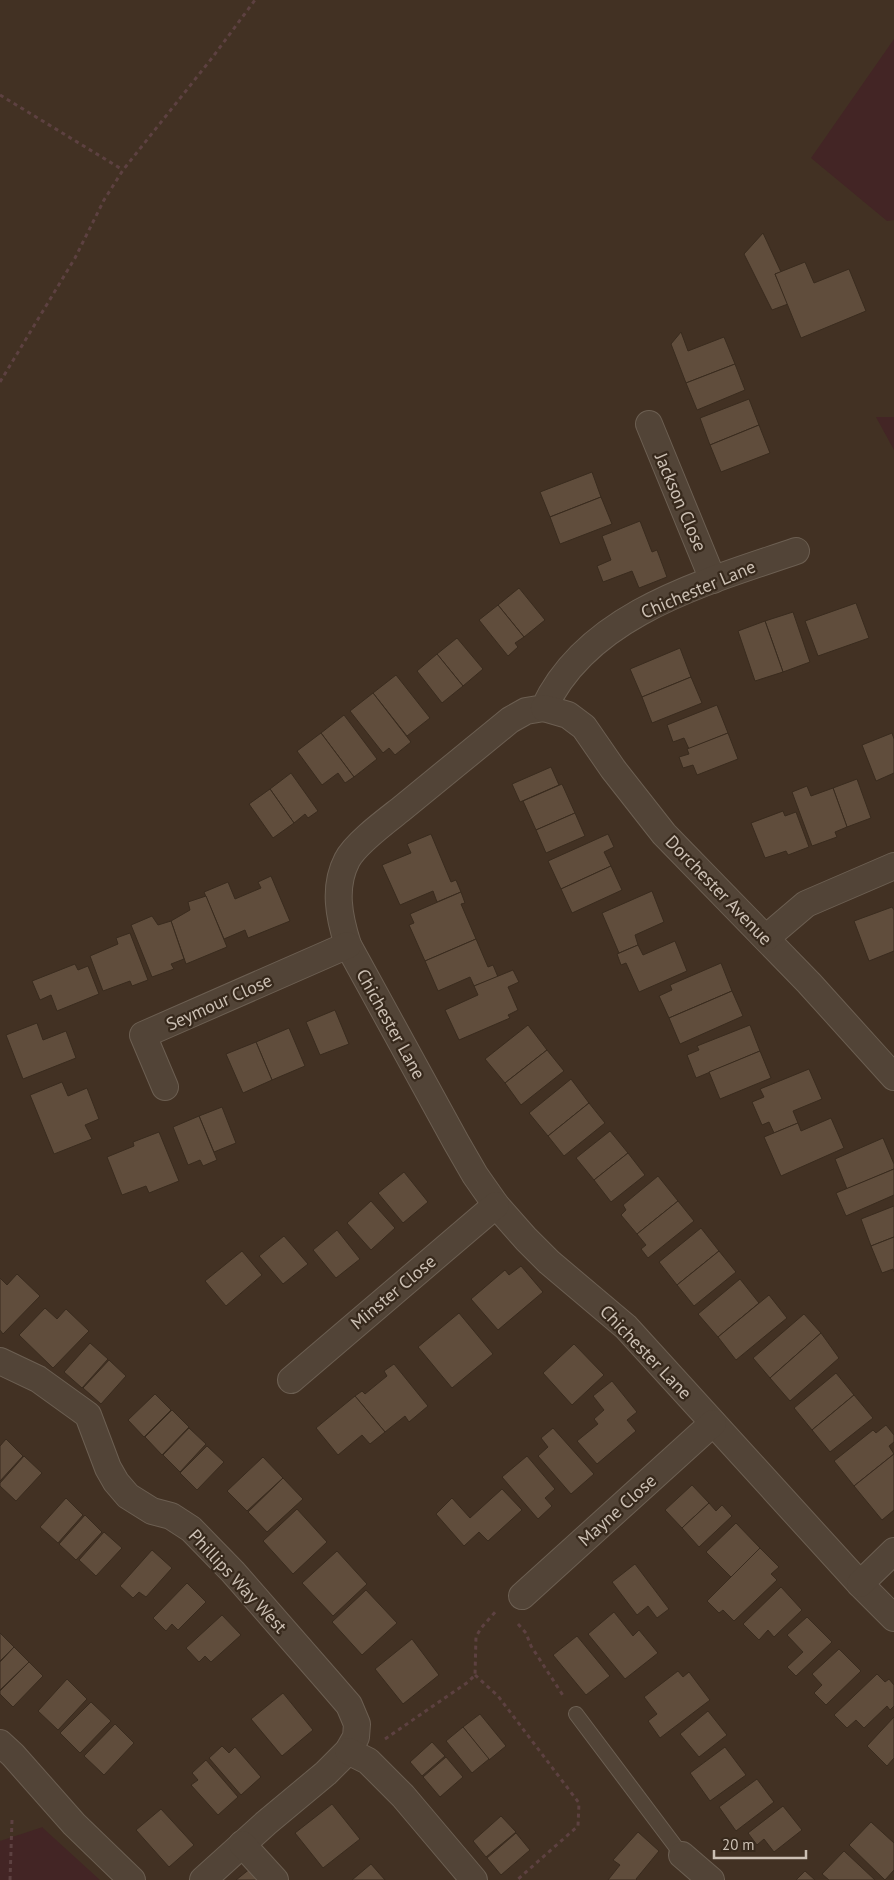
<svg xmlns="http://www.w3.org/2000/svg" width="894" height="1880" font-family="'PT Sans',sans-serif">
<style>
.green{fill:#432525}
.building{fill:#604d3c;stroke:#392b1e}
.lines{fill:none;stroke-linecap:round;stroke-linejoin:round}
.lane-casing{stroke:#6c5f52;stroke-width:16}
.street-casing{stroke:#6c5f52;stroke-width:28}
.path{stroke:#5d4141;stroke-width:3;stroke-dasharray:4 4;stroke-linecap:butt}
.lane{stroke:#524437;stroke-width:14}
.street{stroke:#524437;stroke-width:26}
.labels{text-anchor:middle;dominant-baseline:central;stroke-width:4.5;stroke-linejoin:round;paint-order:stroke}
.street-label{font-size:18px;fill:#ccc0b4;stroke:#37291c}
</style>
<rect width="100%" height="100%" fill="#423123"/>
<!-- green -->
<g class="green">
<path d="M894,39V220L887,221L811,158Z"/>
<path d="M876,417H894V450Z"/>
<path d="M43,1827V1828L100,1880H0V1841Z"/>
</g>
<!-- building -->
<g class="building">
<path d="M763,233L781,272L775,274L788,304L772,310L744,254Z"/>
<path d="M805,262L814,283L849,269L866,311L801,338L775,274Z"/>
<path d="M681,332L688,351L724,337L735,364L686,383L671,344Z"/>
<path d="M735,364L745,390L697,410L686,383Z"/>
<path d="M749,399L759,425L710,445L700,418Z"/>
<path d="M759,425L770,453L721,472L710,445Z"/>
<path d="M592,472L601,497L550,517L540,492Z"/>
<path d="M601,497L612,524L560,544L550,517Z"/>
<path d="M640,521L652,552L657,550L667,577L639,588L632,571L603,582L597,566L611,560L602,536Z"/>
<path d="M519,588L545,620L524,637L498,605Z"/>
<path d="M856,603L869,638L818,656L805,621Z"/>
<path d="M498,605L524,637L515,643L518,647L508,656L479,620Z"/>
<path d="M793,612L810,662L783,672L765,621Z"/>
<path d="M765,621L783,672L755,681L738,631Z"/>
<path d="M457,638L483,669L463,686L437,654Z"/>
<path d="M680,648L691,677L642,697L630,669Z"/>
<path d="M437,654L463,686L442,703L417,671Z"/>
<path d="M396,675L430,718L407,736L373,693Z"/>
<path d="M691,677L702,703L652,723L642,697Z"/>
<path d="M373,693L411,742L395,755L389,748L383,753L350,711Z"/>
<path d="M717,705L728,733L689,749L684,738L673,742L667,725Z"/>
<path d="M344,715L377,759L354,777L321,733Z"/>
<path d="M321,733L354,777L345,783L338,773L322,785L297,751Z"/>
<path d="M728,733L738,759L697,775L693,765L683,768L679,757L689,754L687,749Z"/>
<path d="M892,733L894,739V773L876,781L862,745Z"/>
<path d="M551,767L559,785L520,802L512,784Z"/>
<path d="M291,773L318,811L308,818L305,814L294,823L270,789Z"/>
<path d="M857,779L871,818L847,827L833,788Z"/>
<path d="M562,784L575,813L536,830L523,801Z"/>
<path d="M807,786L811,796L833,788L847,827L835,832L837,837L812,846L792,792Z"/>
<path d="M270,789L294,823L273,838L249,804Z"/>
<path d="M783,811L785,816L796,812L809,847L788,855L786,851L765,858L751,823Z"/>
<path d="M575,813L585,836L546,853L536,830Z"/>
<path d="M431,834L451,882L456,880L461,892L437,902L433,891L400,905L382,865L411,853L407,844Z"/>
<path d="M608,834L614,847L604,852L611,866L561,889L548,861Z"/>
<path d="M611,866L622,890L572,913L561,889Z"/>
<path d="M271,876L290,921L248,938L245,930L224,939L204,892L228,882L235,899L261,888L258,882Z"/>
<path d="M652,891L664,922L635,935L638,945L619,953L602,913Z"/>
<path d="M461,892L465,903L461,904L476,939L425,961L409,925L414,923L410,914Z"/>
<path d="M206,896L227,947L186,964L171,921L190,910L188,902Z"/>
<path d="M892,907L894,910V951L869,961L854,921Z"/>
<path d="M152,916L158,925L171,921L184,959L171,964L174,969L152,977L131,925Z"/>
<path d="M130,933L148,980L132,986L130,981L103,991L90,956L118,944L116,938Z"/>
<path d="M476,939L488,967L493,965L498,977L474,986L470,977L438,991L425,961Z"/>
<path d="M675,941L687,971L639,992L626,963L621,965L617,954L638,945L643,955Z"/>
<path d="M721,963L732,991L669,1018L659,996L672,990L670,985Z"/>
<path d="M75,964L78,970L88,966L99,994L57,1011L51,995L40,1000L32,981Z"/>
<path d="M513,970L519,982L508,987L518,1010L508,1015L510,1018L459,1040L445,1010L478,995L474,986Z"/>
<path d="M732,991L743,1016L680,1044L669,1018Z"/>
<path d="M335,1010L349,1044L320,1055L306,1022Z"/>
<path d="M37,1023L43,1040L66,1031L76,1058L23,1079L6,1035Z"/>
<path d="M528,1025L547,1050L505,1083L485,1059Z"/>
<path d="M750,1025L760,1051L696,1078L687,1055L699,1050L697,1046Z"/>
<path d="M289,1028L305,1066L272,1080L256,1042Z"/>
<path d="M256,1042L272,1080L243,1093L226,1054Z"/>
<path d="M547,1050L564,1071L521,1105L505,1083Z"/>
<path d="M760,1051L771,1078L720,1099L709,1072Z"/>
<path d="M809,1069L822,1099L793,1111L798,1123L774,1133L769,1122L762,1125L752,1102L764,1097L760,1089Z"/>
<path d="M571,1079L589,1103L548,1136L529,1113Z"/>
<path d="M62,1082L68,1096L87,1088L99,1119L85,1125L92,1139L54,1154L30,1095Z"/>
<path d="M589,1103L605,1123L564,1156L548,1136Z"/>
<path d="M222,1107L236,1143L214,1152L199,1116Z"/>
<path d="M199,1116L217,1160L203,1166L200,1160L188,1165L173,1127Z"/>
<path d="M831,1118L844,1148L781,1176L764,1137L798,1123L801,1131Z"/>
<path d="M610,1131L628,1153L594,1180L576,1158Z"/>
<path d="M159,1132L179,1181L149,1193L146,1186L122,1195L107,1157L134,1146L133,1142Z"/>
<path d="M883,1138L894,1164V1169L847,1189L835,1159Z"/>
<path d="M628,1153L645,1175L611,1202L594,1180Z"/>
<path d="M894,1169V1195L846,1216L836,1193Z"/>
<path d="M404,1172L428,1202L403,1223L378,1193Z"/>
<path d="M658,1176L678,1201L637,1234L621,1215L626,1210L623,1205Z"/>
<path d="M371,1201L395,1228L371,1250L347,1223Z"/>
<path d="M678,1201L694,1221L648,1258L641,1249L646,1245L637,1234Z"/>
<path d="M894,1206V1237L871,1246L861,1219Z"/>
<path d="M701,1228L719,1251L677,1285L659,1262Z"/>
<path d="M337,1230L360,1259L336,1278L313,1250Z"/>
<path d="M284,1236L308,1264L283,1284L259,1256Z"/>
<path d="M894,1237V1272L893,1269L882,1273L871,1246Z"/>
<path d="M242,1251L262,1275L226,1306L205,1281Z"/>
<path d="M719,1251L736,1272L694,1306L677,1285Z"/>
<path d="M521,1266L543,1292L498,1330L471,1299L505,1270L509,1275Z"/>
<path d="M17,1274L40,1296L3,1334L0,1330V1278L7,1285Z"/>
<path d="M740,1279L759,1303L718,1337L698,1314Z"/>
<path d="M769,1295L787,1318L736,1360L718,1337Z"/>
<path d="M45,1308L57,1319L66,1309L89,1331L53,1368L19,1335Z"/>
<path d="M459,1313L493,1354L452,1388L418,1347Z"/>
<path d="M804,1314L821,1333L770,1378L753,1358Z"/>
<path d="M821,1333L839,1358L790,1401L770,1378Z"/>
<path d="M90,1343L108,1359L82,1388L64,1372Z"/>
<path d="M574,1344L604,1375L572,1405L543,1373Z"/>
<path d="M109,1360L126,1376L101,1404L83,1388Z"/>
<path d="M394,1364L428,1406L409,1422L405,1416L385,1432L355,1396L362,1391L365,1394L387,1376L384,1371Z"/>
<path d="M836,1373L854,1395L812,1430L794,1408Z"/>
<path d="M612,1381L637,1412L627,1420L636,1431L597,1464L577,1441L598,1424L594,1419L604,1410L593,1396Z"/>
<path d="M155,1394L171,1410L144,1437L128,1420Z"/>
<path d="M854,1395L873,1418L830,1452L812,1430Z"/>
<path d="M355,1396L385,1432L370,1444L362,1435L338,1455L316,1428Z"/>
<path d="M172,1410L189,1427L162,1455L145,1437Z"/>
<path d="M886,1425L894,1435V1442L889,1446L894,1454L854,1486L834,1461L873,1430L876,1433Z"/>
<path d="M189,1428L206,1444L180,1472L163,1455Z"/>
<path d="M553,1428L594,1474L571,1494L538,1456L548,1447L541,1438Z"/>
<path d="M6,1439L23,1456L0,1481V1446Z"/>
<path d="M207,1446L224,1462L197,1490L180,1473Z"/>
<path d="M894,1454V1510L882,1520L854,1486Z"/>
<path d="M24,1456L42,1473L16,1501L0,1486V1483Z"/>
<path d="M527,1456L555,1489L545,1498L552,1506L538,1519L502,1477Z"/>
<path d="M263,1457L283,1478L247,1511L227,1491Z"/>
<path d="M283,1478L303,1499L267,1532L248,1512Z"/>
<path d="M692,1485L709,1503L682,1528L665,1510Z"/>
<path d="M502,1489L522,1510L488,1541L479,1532L464,1546L436,1514L452,1498L470,1518Z"/>
<path d="M66,1498L83,1515L58,1543L40,1527Z"/>
<path d="M709,1503L716,1511L722,1505L732,1516L699,1547L682,1528Z"/>
<path d="M297,1509L327,1542L293,1574L263,1541Z"/>
<path d="M85,1515L102,1532L76,1560L59,1544Z"/>
<path d="M736,1523L760,1548L731,1577L706,1552Z"/>
<path d="M104,1532L122,1548L96,1576L79,1560Z"/>
<path d="M760,1548L779,1567L771,1574L777,1580L734,1621L723,1610L719,1613L707,1601Z"/>
<path d="M152,1550L172,1568L146,1597L139,1592L133,1598L120,1586Z"/>
<path d="M337,1551L367,1584L333,1616L302,1583Z"/>
<path d="M635,1564L669,1609L657,1618L648,1606L637,1615L612,1582Z"/>
<path d="M187,1583L206,1602L178,1630L172,1624L166,1631L153,1618Z"/>
<path d="M781,1587L802,1610L774,1637L768,1630L759,1640L743,1624Z"/>
<path d="M366,1590L397,1623L362,1655L332,1622Z"/>
<path d="M614,1612L633,1636L639,1630L658,1653L625,1679L588,1634Z"/>
<path d="M222,1615L241,1635L211,1662L205,1656L199,1662L186,1648Z"/>
<path d="M807,1617L832,1642L796,1676L787,1667L803,1652L787,1635Z"/>
<path d="M0,1633L14,1647L0,1661Z"/>
<path d="M577,1636L610,1676L586,1695L553,1655Z"/>
<path d="M412,1639L439,1675L403,1704L375,1669Z"/>
<path d="M14,1647L29,1662L0,1690V1662Z"/>
<path d="M839,1649L861,1671L826,1705L814,1693L822,1685L812,1674Z"/>
<path d="M29,1662L43,1676L13,1707L0,1694V1691Z"/>
<path d="M678,1671L683,1677L689,1672L710,1700L660,1738L648,1721L657,1714L644,1697Z"/>
<path d="M877,1674L885,1682L889,1679L894,1685V1706L890,1710L887,1706L864,1728L856,1720L847,1728L834,1715Z"/>
<path d="M67,1679L87,1699L58,1730L38,1711Z"/>
<path d="M283,1693L313,1730L282,1756L251,1719Z"/>
<path d="M91,1702L111,1721L80,1753L60,1733Z"/>
<path d="M708,1711L727,1735L699,1757L680,1734Z"/>
<path d="M480,1714L506,1746L489,1760L463,1727Z"/>
<path d="M894,1717V1758L887,1766L867,1746Z"/>
<path d="M115,1724L134,1743L104,1775L84,1756Z"/>
<path d="M463,1727L489,1759L472,1773L446,1741Z"/>
<path d="M432,1742L445,1756L422,1776L410,1762Z"/>
<path d="M222,1746L229,1753L235,1747L261,1777L241,1795L209,1758Z"/>
<path d="M725,1747L746,1775L710,1801L690,1773Z"/>
<path d="M446,1757L463,1777L440,1797L423,1777Z"/>
<path d="M206,1760L238,1797L218,1815L191,1785L198,1780L192,1773Z"/>
<path d="M757,1779L774,1802L736,1831L719,1807Z"/>
<path d="M332,1804L360,1839L323,1868L295,1833Z"/>
<path d="M783,1806L802,1830L774,1852L764,1839L757,1845L748,1833Z"/>
<path d="M161,1809L194,1845L169,1867L136,1830Z"/>
<path d="M501,1816L516,1832L486,1857L473,1841Z"/>
<path d="M871,1822L894,1843V1870L885,1880L849,1845Z"/>
<path d="M638,1832L659,1851L636,1879L637,1880H608L620,1865L613,1860Z"/>
<path d="M516,1833L530,1850L501,1875L487,1858Z"/>
<path d="M844,1851L875,1880H829L822,1874Z"/>
<path d="M371,1864L385,1880H352Z"/>
<path d="M251,1868L261,1880H236Z"/>
<path d="M805,1871L815,1880H796Z"/>
</g>
<g class="lines">
<!-- lane casing -->
<g class="lane-casing">
<path id="lane" d="M576,1714L682,1855"/>
</g>
<!-- street casing -->
<g class="street-casing">
<g id="street">
<path d="M649,424L713,580"/>
<path d="M796,551C706,582 588,613 544,708L526,711L510,720C473,750 437,780 400,810C386,821 355,844 347,860C333,887 339,917 348,945L456,1142L475,1175L496,1205L526,1239L549,1262L626,1327L860,1584L894,1618"/>
<path d="M544,708L568,715L584,727L613,769L664,834L809,983L894,1077"/>
<path d="M766,938L806,904L894,866"/>
<path d="M165,1087L143,1035L348,945"/>
<path d="M0,1361L38,1379L88,1415L108,1468L116,1482L128,1496L152,1511L171,1516L191,1529L233,1572L330,1683L349,1705L357,1724L356,1737L348,1751L326,1773L266,1823L203,1880"/>
<path d="M291,1380L496,1205"/>
<path d="M860,1584L894,1551"/>
<path d="M522,1596L713,1423"/>
<path d="M0,1743L13,1755L74,1824L132,1880"/>
<path d="M348,1751L368,1761L403,1796L474,1880"/>
<path d="M242,1844L275,1880"/>
<path d="M682,1855L711,1880"/>
</g>
</g>
<!-- path -->
<g class="path">
<path d="M0,95L123,170"/>
<path d="M0,382L75,258L104,200L123,170L212,58L255,0"/>
<path d="M518,1624L526,1633L531,1646L564,1697"/>
<path d="M475,1675L498,1696L579,1803L578,1826L517,1880"/>
<path d="M385,1739L468,1682L475,1675L476,1637L481,1628L497,1610"/>
<path d="M10,1880L12,1820"/>
</g>
<!-- lane -->
<use href="#lane" class="lane"/>
<!-- street -->
<use href="#street" class="street"/>
</g>
<g class="labels">
<!-- street labels -->
<g class="street-label">
<text transform="translate(681 502) rotate(67)">Jackson Close</text>
<text transform="translate(698 589) rotate(-23)">Chichester Lane</text>
<text transform="translate(719 890) rotate(46)">Dorchester Avenue</text>
<text transform="translate(219 1002) rotate(-24)">Seymour Close</text>
<text transform="translate(391 1024) rotate(61)">Chichester Lane</text>
<text transform="translate(393 1292) rotate(-40)">Minster Close</text>
<text transform="translate(646 1352) rotate(46)">Chichester Lane</text>
<text transform="translate(617 1510) rotate(-42)">Mayne Close</text>
<text transform="translate(238 1581) rotate(47)">Phillips Way West</text>
</g>
</g>
<!-- scale -->
<path d="M714 1850v8h92v-8" fill="none" stroke="#ccc0b4" stroke-width="2.5"/>
<text x="722" y="1850" font-size="15" fill="#ccc0b4" stroke="#37291c" stroke-width="4" paint-order="stroke">20 m</text>
</svg>
